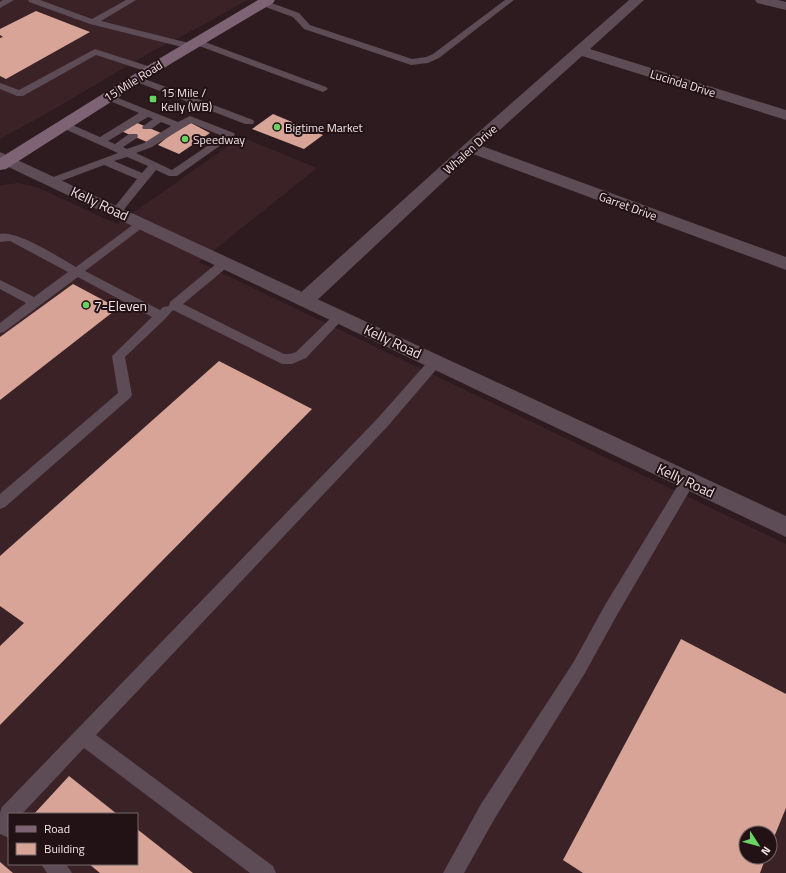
<svg xmlns="http://www.w3.org/2000/svg" width="786" height="873" font-family="'Titillium Web',sans-serif">
<style>
.built{fill:#3a2227;fill-rule:evenodd}
.building{fill:#d7a497}
.lines{fill:none;stroke-linecap:round;stroke-linejoin:round}
.service{fill:#5d4b56;fill-rule:evenodd}
.minor{fill:#5d4b56;fill-rule:evenodd}
.tertiary{fill:#5d4b56;fill-rule:evenodd}
.secondary{fill:#7e6374;fill-rule:evenodd}
.poi-dot{fill:#69d464;stroke:#231215;stroke-width:1.5}
.labels{text-anchor:middle;dominant-baseline:central;stroke-width:4;stroke-linejoin:round;paint-order:stroke}
.far-street-label{font-size:12px;fill:#f0e3e5;stroke:#231215}
.far-poi-label{font-size:12px;fill:#f0e3e5;stroke:#231215;text-anchor:start}
.street-label{font-size:14px;fill:#f0e3e5;stroke:#231215}
.poi-label{font-size:14px;fill:#f0e3e5;stroke:#231215;text-anchor:start}
</style>
<rect width="100%" height="100%" fill="#2d1b1f"/>
<!-- built -->
<g class="built">
<path d="M0,0H247L205,24L151,52L44,115L0,139Z"/>
<path d="M241,137L317,168L199,262L786,544V873H0V185L19,183L39,188L117,224ZM9,814H137V864H9ZM746,833H770V857H746Z"/>
</g>
<!-- building -->
<g class="building">
<path d="M36,11L90,32L6,79L0,76V38L3,37L0,35V29Z"/>
<path d="M273,114L323,135L304,149L252,129Z"/>
<path d="M135,122L161,133L147,142L121,131Z"/>
<path d="M191,123L210,133L179,154L158,145L171,134Z"/>
<path d="M73,284L118,308L0,400V337Z"/>
<path d="M219,361L312,409L0,725V646L24,623L0,606V556Z"/>
<path d="M681,639L786,694V808L770,847V833H746V857H766L760,873H583L563,860Z"/>
<path d="M69,776L117,814H34Z"/>
<path d="M137,829L193,873H100L89,864H137Z"/>
<path d="M0,862L13,873H0Z"/>
</g>
<g class="lines">
<!-- service -->
<g class="service">
<path d="M3,0H14L0,8V2Z"/>
<path d="M28,0H40L92,19L126,0H136L101,21L193,44L195,46L190,49L90,24L29,2Z"/>
<path d="M263,0L299,13L310,25L412,59L426,57L433,54L505,0H514L439,58L428,63L411,65L304,29L293,17L260,5L259,3L260,1Z"/>
<path d="M197,39L326,87L328,89L323,92L320,91L194,44L192,42L194,40Z"/>
<path d="M95,49L154,68L156,70L151,73L96,55L23,96H17L0,89V83L19,90Z"/>
<path d="M137,76L253,120L254,122L253,124H245L134,81L132,79Z"/>
<path d="M108,94L178,122L190,116L234,133L235,135L177,176H169L156,170L121,213H113L111,211L113,209L137,179L104,165L56,183L52,184L47,181L48,179L118,153L60,127L59,125L64,122L68,123L100,137L139,113L105,99L103,97ZM148,117L153,119L142,127L143,129H151L161,122L171,126L144,143L127,149L123,147L137,138L138,136L137,134H129L115,144L108,141ZM191,123L222,136L172,170L136,153L152,147ZM127,157L148,166L142,173L114,161Z"/>
<path d="M142,220L146,221L148,223L146,225L85,271L160,310L163,307L169,306L170,302L222,259H230L232,262L230,265L183,304L284,354H290L296,352L336,313L340,312L344,313L346,316L306,358L292,364H282L173,310L165,319L125,357L132,395L130,398L5,507L0,509V494L118,393L112,356L152,317L78,277L4,332L0,333V323L26,303L0,289V280L34,297L68,272L10,241L0,242V234C17,230 60,258 76,267L138,221Z"/>
<path d="M436,356L441,358L443,361L441,364L387,427L96,735L273,866L276,873H250L84,748L22,814H9V838L0,834V813L2,807L377,419L431,358Z"/>
<path d="M688,475L693,477L695,481L693,485L617,615L585,673L495,818L464,873H443L481,804L573,663L605,605L683,477Z"/>
<path d="M41,864H66L72,873H47Z"/>
</g>
<!-- minor -->
<g class="minor">
<path d="M629,0H644L590,49L786,110V120L582,56L482,146L786,257V270L473,154L312,305L305,306L298,305L295,300L298,295L465,144Z"/>
<path d="M755,0H778L786,2V10L757,3Z"/>
</g>
<!-- tertiary -->
<path class="tertiary" d="M0,152L786,516V537L0,163Z"/>
<!-- secondary -->
<path class="secondary" d="M258,0H275L273,3L172,63L6,169L0,170V158L162,57Z"/>
</g>
<!-- markers -->
<g class="poi-dot">
<rect x="149" y="95" width="8" height="8" rx="2"/>
<circle cx="277" cy="127" r="4"/>
<circle cx="185" cy="139" r="4"/>
<circle cx="86" cy="305" r="4"/>
</g>
<g class="labels">
<!-- far-street labels -->
<g class="far-street-label">
<text transform="translate(133 81) rotate(-32)">15 Mile Road</text>
<text transform="translate(683 83) rotate(17)">Lucinda Drive</text>
<text transform="translate(470 149) rotate(-42)">Whalen Drive</text>
<text transform="translate(628 206) rotate(20)">Garret Drive</text>
</g>
<!-- far-poi labels -->
<g class="far-poi-label">
<text x="161" y="92">15 Mile /<tspan x="161" dy="14">Kelly (WB)</tspan></text>
<text x="285" y="127">Bigtime Market</text>
<text x="193" y="139">Speedway</text>
</g>
<!-- street labels -->
<g class="street-label">
<text transform="translate(100 203) rotate(25)">Kelly Road</text>
<text transform="translate(393 341) rotate(25)">Kelly Road</text>
<text transform="translate(686 480) rotate(25)">Kelly Road</text>
</g>
<!-- poi labels -->
<g class="poi-label">
<text x="94" y="305">7-Eleven</text>
</g>
</g>
<!-- legend -->
<rect x="8" y="813" width="130" height="52" fill="#231215" stroke="#756668"/>
<rect x="16" y="826" width="20" height="6" fill="#7e6374" stroke="#756668"/>
<text x="44" y="833" font-size="12" fill="#f0e3e5">Road</text>
<rect x="16" y="843" width="20" height="12" fill="#d7a497" stroke="#756668"/>
<text x="44" y="853" font-size="12" fill="#f0e3e5">Building</text>
<!-- north arrow -->
<g transform="translate(758 845) rotate(126)"><circle r="19" fill="#231215" stroke="#756668"/>
<path d="M0-3L7 15L0 10L-7 15Z" fill="#69d464"/>
<text y="-6" font-size="11" font-weight="bold" text-anchor="middle" fill="#f0e3e5">N</text>
</g>
</svg>
